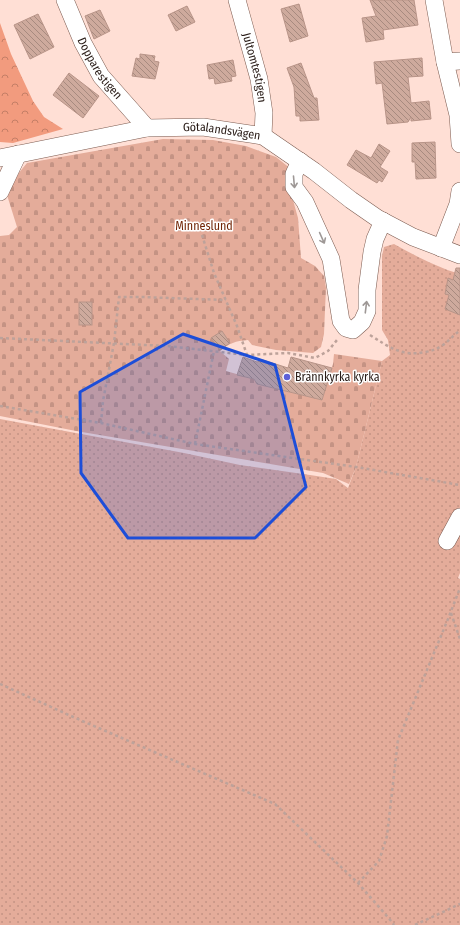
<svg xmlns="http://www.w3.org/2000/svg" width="460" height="925" font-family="'Fira Sans Condensed',sans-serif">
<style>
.grass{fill:url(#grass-dots)}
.forest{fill:url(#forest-crowns)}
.cemetery{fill:url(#cemetery-stones)}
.building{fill:url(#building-back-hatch);stroke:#b89488}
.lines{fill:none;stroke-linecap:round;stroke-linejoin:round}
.minor-casing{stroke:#7d5c51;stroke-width:18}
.path{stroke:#bda29a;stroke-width:2.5;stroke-dasharray:3 3;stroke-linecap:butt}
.minor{stroke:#fff;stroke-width:17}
.oneway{stroke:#9e9896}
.marked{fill:#1d4ed8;fill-opacity:0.2;stroke:#1d4ed8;stroke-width:3;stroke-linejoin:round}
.poi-dot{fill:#5d60d8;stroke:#fff;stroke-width:1.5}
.labels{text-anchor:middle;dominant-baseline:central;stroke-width:3;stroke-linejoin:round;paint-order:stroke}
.street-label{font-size:12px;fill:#281b16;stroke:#fff}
.park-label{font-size:12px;fill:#722607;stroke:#fff}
.poi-label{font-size:12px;fill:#281b16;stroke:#fff;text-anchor:start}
</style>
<defs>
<pattern id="grass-dots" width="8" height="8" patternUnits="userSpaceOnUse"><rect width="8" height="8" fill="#e4ac9a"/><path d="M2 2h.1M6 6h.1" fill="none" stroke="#c49384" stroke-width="1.8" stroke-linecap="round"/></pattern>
<pattern id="forest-crowns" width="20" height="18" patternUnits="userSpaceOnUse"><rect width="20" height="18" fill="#f29b7e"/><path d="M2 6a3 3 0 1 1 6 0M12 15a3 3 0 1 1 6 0" fill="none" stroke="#c47e66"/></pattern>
<pattern id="cemetery-stones" width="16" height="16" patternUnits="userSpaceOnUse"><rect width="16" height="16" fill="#e4ac9a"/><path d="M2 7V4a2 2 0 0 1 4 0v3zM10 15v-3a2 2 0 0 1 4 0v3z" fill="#c49384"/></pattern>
<pattern id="building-back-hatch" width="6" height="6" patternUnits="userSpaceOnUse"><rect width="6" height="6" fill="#ceaa9d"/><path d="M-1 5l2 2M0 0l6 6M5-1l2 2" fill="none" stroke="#a78a7f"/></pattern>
</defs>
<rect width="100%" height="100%" fill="#ffdfd5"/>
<!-- grass -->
<path class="grass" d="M394,244C416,256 436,267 460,274V573L458,578L460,579V925H0V419L184,453L240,465L310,475L336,479L348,488L356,467L382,361L390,355L388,340L382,330V256L384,247Z"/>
<!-- forest -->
<path class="forest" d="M0,23L11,54L33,101L44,117L63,129L13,143L0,142Z"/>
<!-- cemetery -->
<path class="cemetery" d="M163,139L213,140L246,146L276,157L291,169V193L298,218L301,258L315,266L324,276L326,288L325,310L324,334L321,347L313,353L276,350L252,345L248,340C235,341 230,343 220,351L229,359L226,371L254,379L257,384L322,400L333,364L334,354L382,361L356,467L349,484L323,473L76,431L0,416V236L9,235L17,227L7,195L13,180L27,163Z"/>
<!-- building -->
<g class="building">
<path d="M370,0H414L418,25L383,30L384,39L366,42L362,18L376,16Z"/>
<path d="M299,4L308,36L290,42L281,9Z"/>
<path d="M187,6L195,22L176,31L168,15Z"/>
<path d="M100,10L110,31L94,39L85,16Z"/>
<path d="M38,14L54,47L30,59L14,25Z"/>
<path d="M140,54L155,56L154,61L159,62L155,79L132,76L136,58L140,59Z"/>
<path d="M422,58L423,76L408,77L411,103L429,101L431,119L411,121V117L408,122L387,124L382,83L376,84L374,62Z"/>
<path d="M233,60L236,76L231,77L232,81L215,84L214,78L209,79L207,65Z"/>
<path d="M301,63L314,98H317L319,120L300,121V116H296L294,87L287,68Z"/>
<path d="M69,73L99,96L83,118L53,95Z"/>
<path d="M435,142L436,178L416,179L415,162H412V143Z"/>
<path d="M379,144L390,151L380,167L388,172L382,182L379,180L377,183L347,165L356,150L371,158Z"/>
<path d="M456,268H460V315L445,309L449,295L445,294L448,278L453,280Z"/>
<rect x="79" y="302" width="13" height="23"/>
<path d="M222,331L230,343L220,350L211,338Z"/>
<path d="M243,357L257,362L263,360L288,368L291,357L332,368L322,400L257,384L254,379L237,375Z"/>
</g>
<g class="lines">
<!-- minor casing -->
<g class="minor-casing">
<g id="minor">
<path id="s1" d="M65,0L83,43L101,76L147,128"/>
<path id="s2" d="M237,0L259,79L264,113L263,136"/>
<path d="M434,0L445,62L458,115L460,144"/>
<path d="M445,62L460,61"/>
<path id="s3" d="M0,158L147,128L203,127L263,136L314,171L351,200L377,218L413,237L460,255"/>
<path d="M300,161L294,174V187L305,202L331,259L341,321L346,328L353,330L362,322L367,311V290L372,252L375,239L383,221"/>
<path d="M0,192L18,154"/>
<path d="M441,248L458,204L460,191"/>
<path d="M447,541L460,517"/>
</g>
</g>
<!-- path -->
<g class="path">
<path d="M202,235L214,273L237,326L247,355"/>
<path d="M370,335C389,347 402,357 425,352C432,351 437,349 443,345C449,341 453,335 460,331"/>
<path d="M0,338L167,346L247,355L288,353L315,358L328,351L337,340"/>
<path d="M0,406L101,423L195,444L356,467L460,485"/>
<path d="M101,423L103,401L114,343L119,297H142L226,300"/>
<path d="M195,444L214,351"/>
<path d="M451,613L460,639"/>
<path d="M0,684L80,720L275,804L358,883L392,922L394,925"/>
<path d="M358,883L379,861L387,836L398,740L448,619L460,588"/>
<path d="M415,925L460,904"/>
</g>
<!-- minor -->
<use href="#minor" class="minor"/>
</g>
<!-- one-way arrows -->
<defs><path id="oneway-shaft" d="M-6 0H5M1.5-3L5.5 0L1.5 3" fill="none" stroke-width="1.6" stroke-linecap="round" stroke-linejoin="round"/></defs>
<g class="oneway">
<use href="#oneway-shaft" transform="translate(294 182) rotate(85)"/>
<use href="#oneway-shaft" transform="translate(322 238) rotate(66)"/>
<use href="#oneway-shaft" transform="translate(366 307) rotate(-83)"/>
</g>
<!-- marked area -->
<path class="marked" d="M183,334L275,365L306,487L255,538H128L81,473L80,392Z"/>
<!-- markers -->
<circle class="poi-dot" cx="287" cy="377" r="4"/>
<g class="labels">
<!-- street labels -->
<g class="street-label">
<text stroke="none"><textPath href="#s1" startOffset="77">Dopparestigen</textPath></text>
<text stroke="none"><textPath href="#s2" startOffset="70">Jultomtestigen</textPath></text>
<text stroke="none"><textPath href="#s3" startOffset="225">Götalandsvägen</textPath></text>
</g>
<!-- park labels -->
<g class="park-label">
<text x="204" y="226">Minneslund</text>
</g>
<!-- poi labels -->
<g class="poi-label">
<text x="295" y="377">Brännkyrka kyrka</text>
</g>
</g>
</svg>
